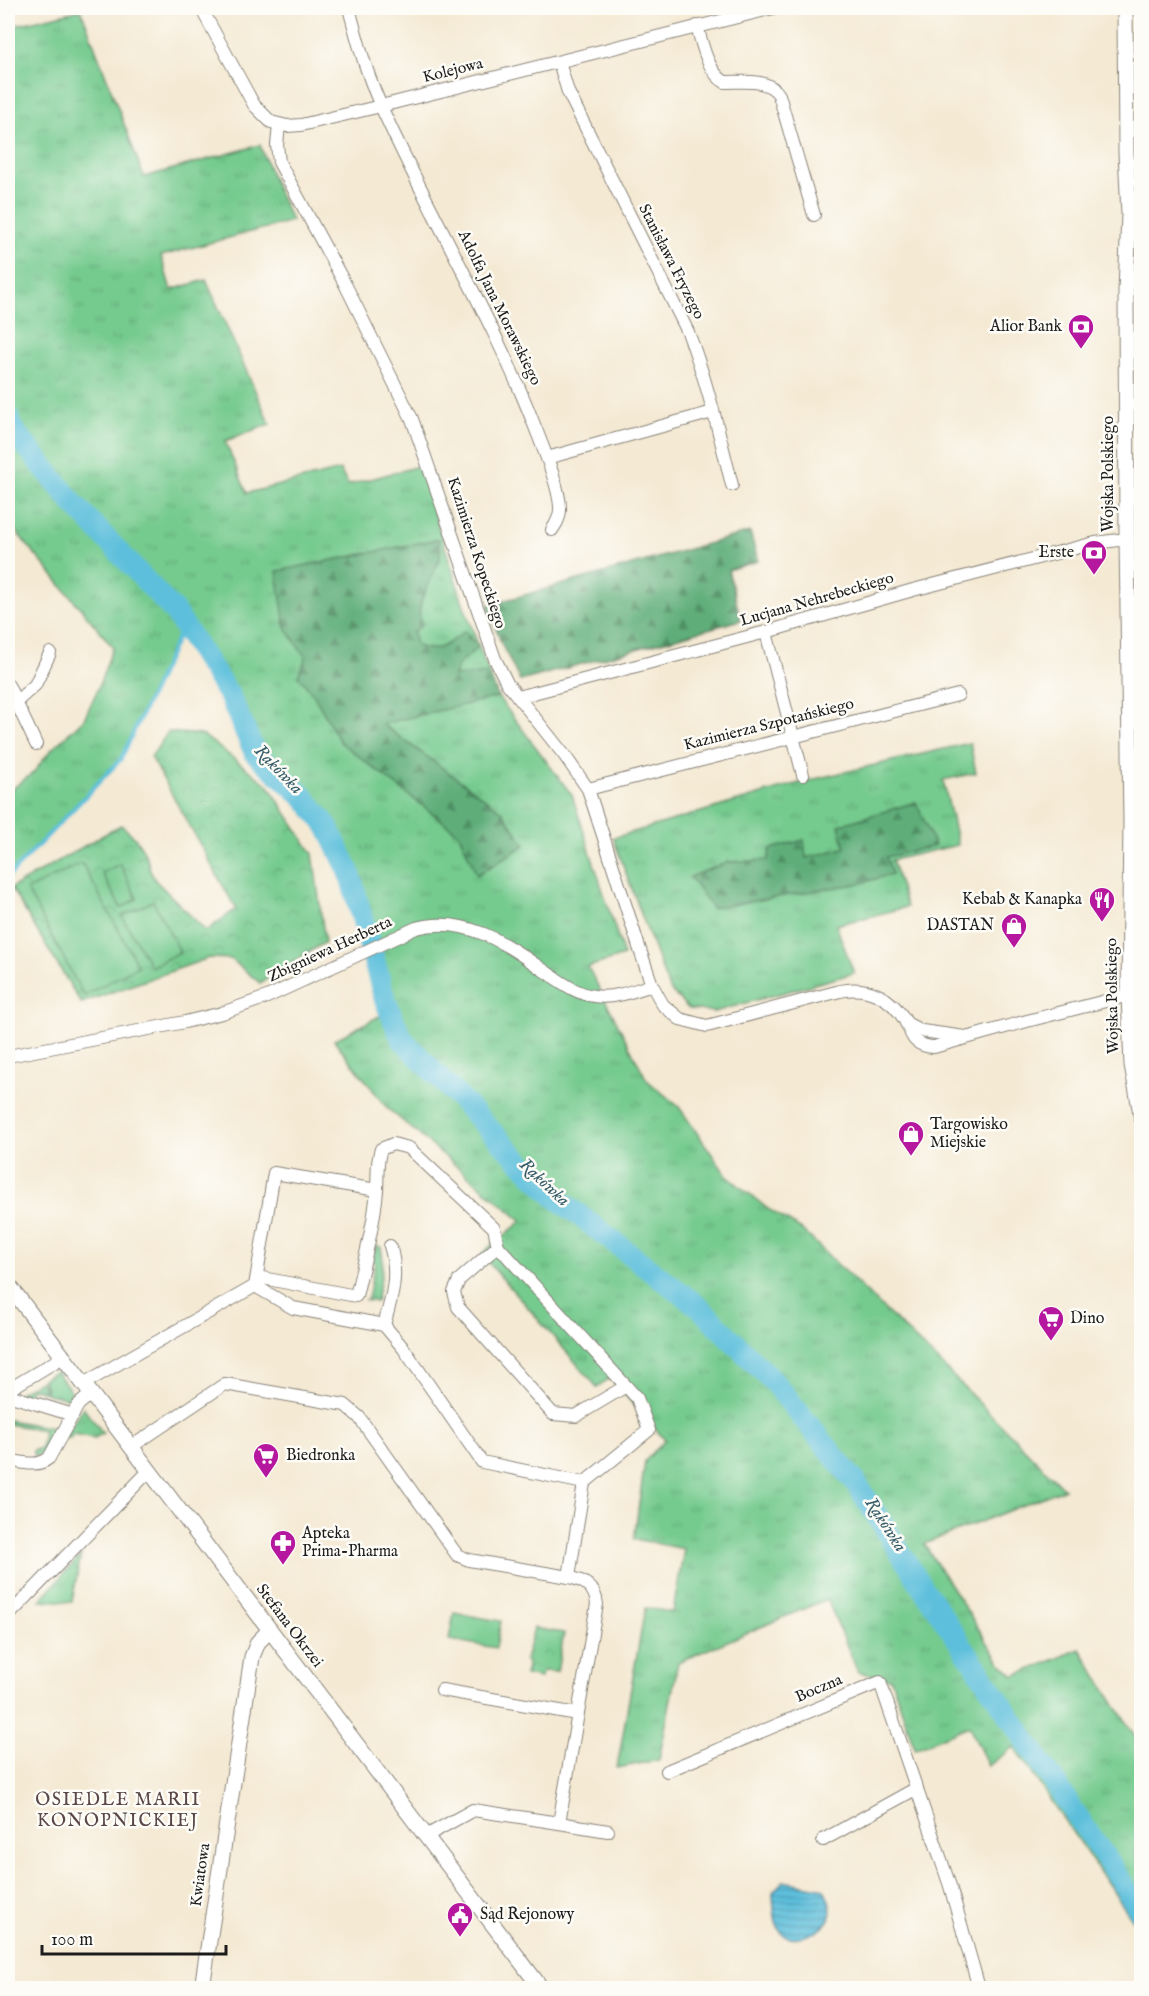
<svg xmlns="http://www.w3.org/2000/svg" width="1149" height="1996" font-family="'IM FELL English',serif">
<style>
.grass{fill:url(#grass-tufts);stroke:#487355;stroke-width:1.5}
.forest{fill:url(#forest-firs);stroke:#3e654a;stroke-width:1.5}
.park{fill:url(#park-crowns);stroke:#487355;stroke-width:1.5}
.garden{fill:#74ca8e;stroke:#487355;stroke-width:1.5}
.water{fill:url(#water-rules);stroke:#3c6e7c;stroke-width:1.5}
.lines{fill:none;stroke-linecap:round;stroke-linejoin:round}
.stream{stroke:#5dbfdc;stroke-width:4}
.river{stroke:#5dbfdc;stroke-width:22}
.minor-casing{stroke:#888278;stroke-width:14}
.tertiary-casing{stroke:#888278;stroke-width:17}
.minor{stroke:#fff;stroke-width:12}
.tertiary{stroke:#fff;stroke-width:15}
.labels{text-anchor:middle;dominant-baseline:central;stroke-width:5;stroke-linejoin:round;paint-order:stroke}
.street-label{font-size:16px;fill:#1c1c1c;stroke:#fdfcf7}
.poi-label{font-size:16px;fill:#1c1c1c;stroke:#fdfcf7;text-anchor:start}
.water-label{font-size:18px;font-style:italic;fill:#365d69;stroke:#fdfcf7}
.neighbourhood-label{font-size:18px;letter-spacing:1.5px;fill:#594646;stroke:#fdfcf7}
</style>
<defs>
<pattern id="grass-tufts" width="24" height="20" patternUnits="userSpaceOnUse" patternTransform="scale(1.5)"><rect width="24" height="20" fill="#74ca8e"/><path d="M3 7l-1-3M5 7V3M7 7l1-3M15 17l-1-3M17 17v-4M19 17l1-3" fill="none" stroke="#64ad7a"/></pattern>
<pattern id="forest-firs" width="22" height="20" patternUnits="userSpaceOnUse" patternTransform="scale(1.5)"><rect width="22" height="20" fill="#5fae79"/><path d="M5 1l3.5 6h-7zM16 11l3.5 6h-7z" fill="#4e8d62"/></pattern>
<pattern id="park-crowns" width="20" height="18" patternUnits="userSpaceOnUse" patternTransform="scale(1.5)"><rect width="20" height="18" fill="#74ca8e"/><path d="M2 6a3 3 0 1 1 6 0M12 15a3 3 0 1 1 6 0" fill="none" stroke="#64ad7a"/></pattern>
<pattern id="water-rules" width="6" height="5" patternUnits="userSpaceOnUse" patternTransform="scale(1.5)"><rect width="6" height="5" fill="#5dbfdc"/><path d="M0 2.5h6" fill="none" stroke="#4c9ab2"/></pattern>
</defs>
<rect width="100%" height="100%" fill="#fdfcf7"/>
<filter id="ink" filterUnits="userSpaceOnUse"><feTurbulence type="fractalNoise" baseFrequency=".0167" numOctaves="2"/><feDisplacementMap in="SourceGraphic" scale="12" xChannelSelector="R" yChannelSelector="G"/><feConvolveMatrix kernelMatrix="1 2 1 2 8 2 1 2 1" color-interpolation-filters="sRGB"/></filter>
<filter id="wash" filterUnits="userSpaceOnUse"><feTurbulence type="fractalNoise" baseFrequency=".008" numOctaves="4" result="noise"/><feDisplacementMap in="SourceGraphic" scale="24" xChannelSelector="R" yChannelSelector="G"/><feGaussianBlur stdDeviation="1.35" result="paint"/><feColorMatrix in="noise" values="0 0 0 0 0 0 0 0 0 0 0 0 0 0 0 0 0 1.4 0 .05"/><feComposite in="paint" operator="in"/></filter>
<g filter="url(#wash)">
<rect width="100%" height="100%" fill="#f4e9d3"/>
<!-- grass -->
<g class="grass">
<path d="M81,10L144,177L260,145L277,190L292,221L161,256L171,290L206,280L270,424L225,441L247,493L340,470L348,485L419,466L466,612L498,697L572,795L624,956L588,967L647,1080L679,1107L727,1176L768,1209L802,1230L944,1367L1064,1489L924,1544L1000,1662L1014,1676L1080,1649L1136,1738L1141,1735V1848L1134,1851L1141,1863V1932L1014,1747L988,1766L969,1726L915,1749L891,1679L858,1672L827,1599L678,1662L659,1760L617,1768L645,1608L673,1612L684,1549L634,1539L645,1461L665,1440L610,1378L597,1387L481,1254L522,1221L387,1108L334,1040L389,1011L349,872L327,826L305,798L255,753L230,697L183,626L121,759L8,877V792L34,772L50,751L84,719L97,691L113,647L8,522V27Z"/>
<path d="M970,743L976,773L943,780L958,845L892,860L907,907L836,925L854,973L714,1012L689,1009L669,989L613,838L806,781Z"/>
<path d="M375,1246L381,1247L383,1260L382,1273L376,1302L364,1300L368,1299L375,1262L372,1261Z"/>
<path d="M56,1371L76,1398L75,1400L47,1394L43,1379Z"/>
<path d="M41,1380L45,1392L31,1388L28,1396L19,1393Z"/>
<path d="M83,1407L103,1433L95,1438L73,1434L70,1438H64Z"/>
<path d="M8,1420L53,1428L55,1433L44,1453L35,1457L33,1454V1450L41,1449L44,1430L8,1424Z"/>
<path d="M81,1555L72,1602L40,1600Z"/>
</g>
<!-- forest -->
<g class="forest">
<path d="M750,532L758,561L728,570L741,620L520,681L501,643L488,605Z"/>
<path d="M439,539C439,545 441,553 440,558C434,577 412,605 422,625L413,632L416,645C438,656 448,643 465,631L478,647L459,664L454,676L489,673L498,697L382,724L502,811L525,845L477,875L459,834L340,742L313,694L298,676L306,658L285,626L277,571Z"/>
<path d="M916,802L935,846L886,857L892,874L862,883L712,908L690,877L727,862L768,860L770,849L804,840L806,858L845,848L839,825Z"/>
</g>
<!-- park -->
<g class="park">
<path d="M168,732L203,735L268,785L313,854L325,942L260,983L231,959L209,958L81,1003L11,888L121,825C133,834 142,844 147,859C150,867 150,874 156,881L206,931L236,909L151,757Z"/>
<path d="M534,1628L564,1633L557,1672L542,1671L541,1678L525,1675L528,1662L525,1660Z"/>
</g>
<!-- garden -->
<g class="garden">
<path d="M82,863L138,966L84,996L27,890Z"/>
<path d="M120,864L137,899L121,908L102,873Z"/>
<path d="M153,901L180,952L151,967L122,916Z"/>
<path d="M454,1613L501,1621L496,1648L449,1640Z"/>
</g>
<!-- water -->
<path class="water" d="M783,1881L824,1889C827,1896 833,1907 830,1916C826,1931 794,1945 782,1933C774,1926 774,1906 773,1896V1892Z"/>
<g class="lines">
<!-- stream -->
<path class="stream" d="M8,877L121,759L183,626"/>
<!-- river -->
<path class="river" d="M8,417L10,426L73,503L174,611L230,697L255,753L305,798L327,826L349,871L385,1000L402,1039L554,1196L699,1307L772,1380L856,1483L923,1588L1113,1869L1142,1914"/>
</g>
</g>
<g filter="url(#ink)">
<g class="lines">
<!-- minor casing -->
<g class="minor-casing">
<g id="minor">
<path d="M201,8L254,105L271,122L287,126L301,125L381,106L773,8"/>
<path d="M349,8C359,46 368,79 385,115C434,222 495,322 537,432C544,450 561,491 560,510C560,518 556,524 552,530"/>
<path d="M697,26C702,44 708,73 725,82C743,82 769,78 779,95L814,215"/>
<path d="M559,62L568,92L688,332C707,381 719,433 732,485"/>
<path d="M279,125L277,145L279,162L346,286L412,419L495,659L507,683L565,756L588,789L640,950L652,985L663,1005L680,1019L707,1026L840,991C869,985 893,998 907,1024C910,1030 911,1037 916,1041C921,1045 928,1047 934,1047L1027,1021L1129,995"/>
<path d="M1129,214H1142"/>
<path d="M547,458L713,412"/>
<path d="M766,632L803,775"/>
<path d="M8,685L36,744"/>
<path d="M518,697L766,632L913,590L1095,543L1127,539"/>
<path d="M8,709L35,685L50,653"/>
<path d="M588,789L958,695"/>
<path d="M906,1023L922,1031L965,1037"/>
<path d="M8,1056L185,1022L222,1013L267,997L416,928C467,914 509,946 549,974C563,983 577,994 594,996C614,999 633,991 652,985"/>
<path d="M498,1246L459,1280L454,1292L458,1307L553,1414L576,1416L626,1386"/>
<path d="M255,1286L293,1308L384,1325L404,1349L482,1462L584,1483L649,1430L637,1398L498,1246L494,1228L409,1148L393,1144L381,1149C376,1162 378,1176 377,1190C374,1226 364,1261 356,1296L257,1277"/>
<path d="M384,1325C392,1298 399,1273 390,1246"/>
<path d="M83,1384L255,1286L274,1173L377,1190"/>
<path d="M8,1390L63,1357"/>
<path d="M8,1395L73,1415"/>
<path d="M131,1447L225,1384L345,1405L359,1417L457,1555L469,1560L569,1577L584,1483"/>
<path d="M8,1460C21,1462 37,1468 49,1458L78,1405L91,1394"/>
<path d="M8,1616L149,1471"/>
<path d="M442,1690L577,1714"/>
<path d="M667,1771L880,1682L950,1886L979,1988"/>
<path d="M559,1823L608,1831"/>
<path d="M426,1836L473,1810L559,1823L597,1604C595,1587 585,1581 569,1577"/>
<path d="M823,1840L917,1788"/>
</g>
</g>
<!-- tertiary casing -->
<g class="tertiary-casing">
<g id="tertiary">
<path d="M1125,8L1126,152L1129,214L1126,291L1127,539L1131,821L1129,995L1132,1065L1142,1119"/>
<path d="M8,1284L541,1988"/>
<path d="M202,1988L252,1657L258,1642L270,1630"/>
</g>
</g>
<!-- minor -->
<use href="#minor" class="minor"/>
<!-- tertiary -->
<use href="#tertiary" class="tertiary"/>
</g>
</g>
<!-- icons -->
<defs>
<g id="bank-pin" transform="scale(1.35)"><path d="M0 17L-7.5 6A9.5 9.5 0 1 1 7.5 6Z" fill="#b5179e" stroke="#fdfcf7"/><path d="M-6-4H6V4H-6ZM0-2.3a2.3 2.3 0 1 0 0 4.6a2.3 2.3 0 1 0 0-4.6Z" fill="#fff"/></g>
<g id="restaurant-pin" transform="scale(1.35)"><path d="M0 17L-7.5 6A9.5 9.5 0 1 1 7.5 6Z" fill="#b5179e" stroke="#fdfcf7"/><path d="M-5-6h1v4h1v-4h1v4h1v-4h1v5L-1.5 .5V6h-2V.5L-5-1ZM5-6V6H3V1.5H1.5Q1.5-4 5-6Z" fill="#fff"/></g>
<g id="shop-pin" transform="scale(1.35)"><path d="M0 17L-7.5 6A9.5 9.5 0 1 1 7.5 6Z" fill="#b5179e" stroke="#fdfcf7"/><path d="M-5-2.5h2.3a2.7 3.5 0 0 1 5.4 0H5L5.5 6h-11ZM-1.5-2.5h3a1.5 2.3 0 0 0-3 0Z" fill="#fff"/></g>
<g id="supermarket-pin" transform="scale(1.35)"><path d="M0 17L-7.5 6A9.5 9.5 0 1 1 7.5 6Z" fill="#b5179e" stroke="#fdfcf7"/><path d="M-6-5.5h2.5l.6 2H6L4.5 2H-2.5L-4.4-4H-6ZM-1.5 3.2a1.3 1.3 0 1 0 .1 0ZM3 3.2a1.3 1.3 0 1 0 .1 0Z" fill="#fff"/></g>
<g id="pharmacy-pin" transform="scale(1.35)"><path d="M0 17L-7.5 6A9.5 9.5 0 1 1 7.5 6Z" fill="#b5179e" stroke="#fdfcf7"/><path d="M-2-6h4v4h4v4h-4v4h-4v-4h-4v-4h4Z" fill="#fff"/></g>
<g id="civic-pin" transform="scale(1.35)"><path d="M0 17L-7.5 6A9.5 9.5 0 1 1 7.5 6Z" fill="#b5179e" stroke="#fdfcf7"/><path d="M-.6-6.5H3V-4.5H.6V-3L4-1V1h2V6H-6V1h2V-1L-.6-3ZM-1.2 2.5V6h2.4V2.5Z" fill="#fff"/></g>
</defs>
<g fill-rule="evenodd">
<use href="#bank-pin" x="1081" y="327"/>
<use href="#bank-pin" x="1094" y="553"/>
<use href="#restaurant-pin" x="1102" y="900"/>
<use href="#shop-pin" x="1014" y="926"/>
<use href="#shop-pin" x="911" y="1134"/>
<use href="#supermarket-pin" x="1051" y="1319"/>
<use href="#supermarket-pin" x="266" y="1456"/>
<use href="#pharmacy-pin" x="283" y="1543"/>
<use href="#civic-pin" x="460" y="1915"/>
</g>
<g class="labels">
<!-- street labels -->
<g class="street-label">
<text transform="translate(453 71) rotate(-14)">Kolejowa</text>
<text transform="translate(671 262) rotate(63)">Stanisława Fryzego</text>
<text transform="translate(499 308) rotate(64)">Adolfa Jana Morawskiego</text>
<text transform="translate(1109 474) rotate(-90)">Wojska Polskiego</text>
<text transform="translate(476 553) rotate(72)">Kazimierza Kopeckiego</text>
<text transform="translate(817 600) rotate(-16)">Lucjana Nehrebeckiego</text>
<text transform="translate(769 725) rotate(-14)">Kazimierza Szpotańskiego</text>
<text transform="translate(330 950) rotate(-25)">Zbigniewa Herberta</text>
<text transform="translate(1113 996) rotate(-91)">Wojska Polskiego</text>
<text transform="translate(289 1626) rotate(53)">Stefana Okrzei</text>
<text transform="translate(819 1689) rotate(-23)">Boczna</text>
<text transform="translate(201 1875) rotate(-82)">Kwiatowa</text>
</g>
<!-- poi labels -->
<g class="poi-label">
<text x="1062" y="327" text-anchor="end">Alior Bank</text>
<text x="1074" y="553" text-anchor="end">Erste</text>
<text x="1082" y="900" text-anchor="end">Kebab &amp; Kanapka</text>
<text x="994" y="926" text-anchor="end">DASTAN</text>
<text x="930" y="1125">Targowisko<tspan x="930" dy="18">Miejskie</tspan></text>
<text x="1070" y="1319">Dino</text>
<text x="286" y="1456">Biedronka</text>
<text x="302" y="1534">Apteka<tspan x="302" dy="18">Prima-Pharma</tspan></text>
<text x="480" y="1915">Sąd Rejonowy</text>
</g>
<!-- water labels -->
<g class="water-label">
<text transform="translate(278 770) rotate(46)">Rakówka</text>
<text transform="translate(544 1183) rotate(43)">Rakówka</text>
<text transform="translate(885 1525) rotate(57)">Rakówka</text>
</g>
<!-- neighbourhood labels -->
<g class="neighbourhood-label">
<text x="118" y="1800">OSIEDLE MARII<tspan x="118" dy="21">KONOPNICKIEJ</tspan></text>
</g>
</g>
<!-- margin -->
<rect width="1149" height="1996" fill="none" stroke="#fdfcf7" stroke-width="30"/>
<!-- scale -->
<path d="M42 1945v9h184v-9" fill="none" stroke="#1c1c1c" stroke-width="3"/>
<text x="51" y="1945" font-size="18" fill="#1c1c1c" stroke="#fdfcf7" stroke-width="4.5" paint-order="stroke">100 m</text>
</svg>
